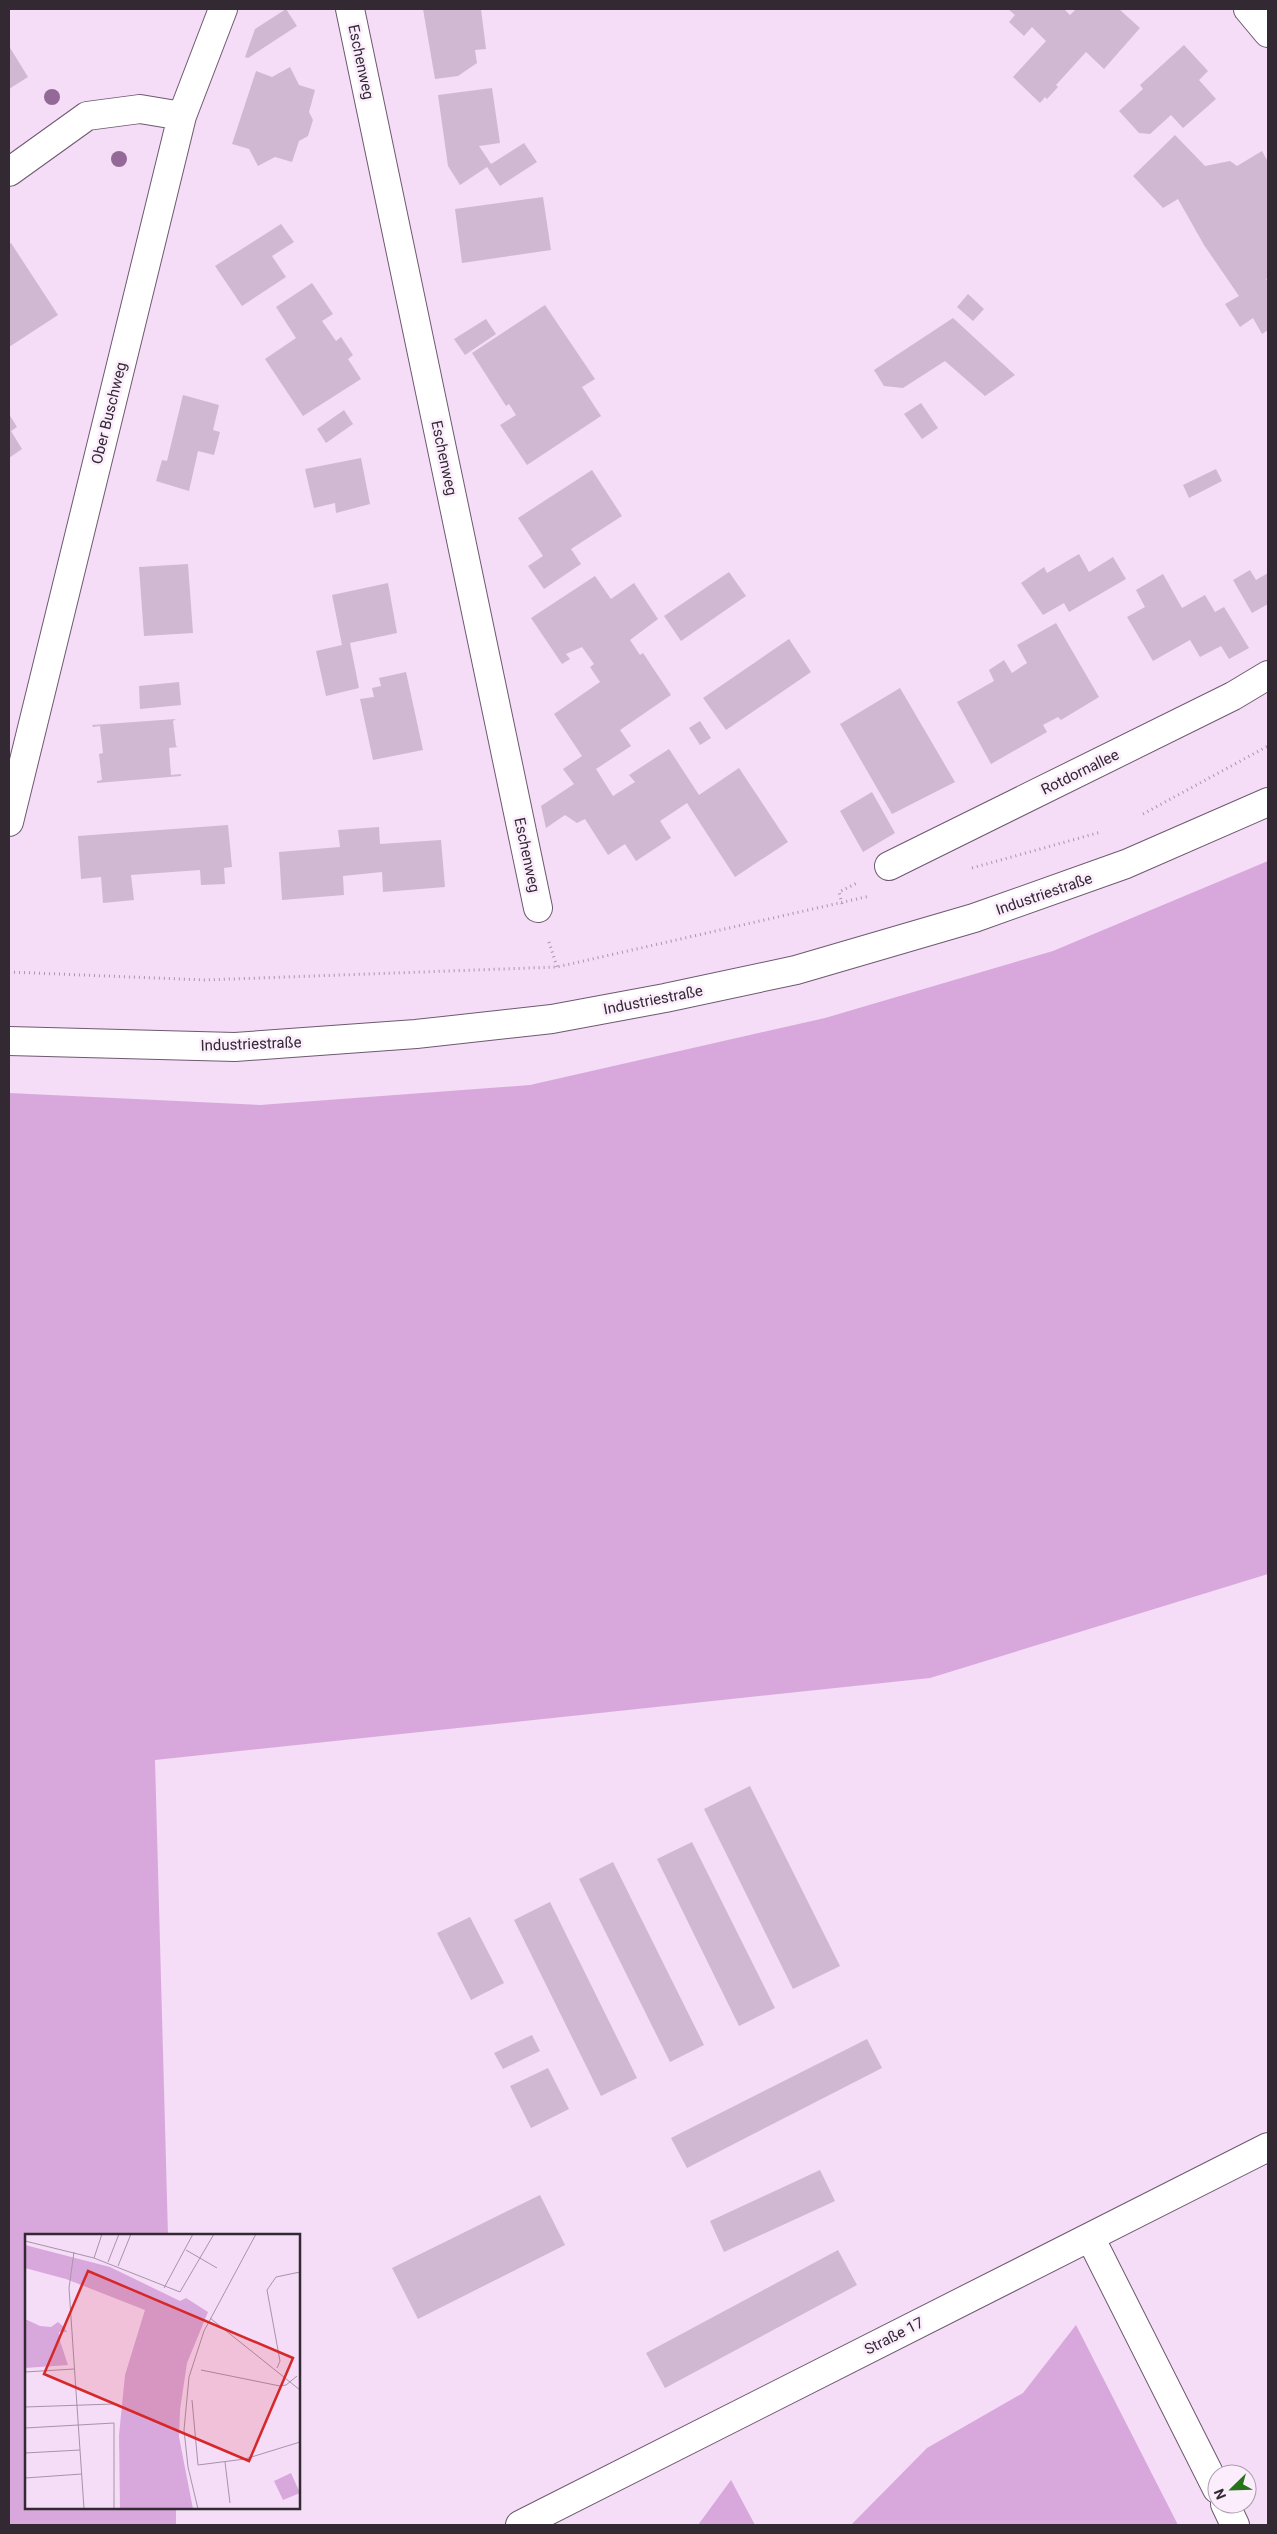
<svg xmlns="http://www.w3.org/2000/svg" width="1277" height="2534" font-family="Roboto,sans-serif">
  <rect width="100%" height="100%" fill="#f5dcf7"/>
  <!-- green -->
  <path fill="#d8a8dc" d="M1268,861v713l-338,104 -775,82 13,475h-142v273h150v17h-167v-1432l251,12 270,-20 295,-67 228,-67z
    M1076,2325l102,200h-327l76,-77 96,-55z
    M731,2480l24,45h-57z"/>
  <!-- building -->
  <path fill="#d0b8d2" d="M286,9l11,17 -49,32 -3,-1 10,-28z
    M423,9h58l5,40 -11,1 2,13 -19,13 -23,3z
    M1008,9h56l6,6 6,-6h43l21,19 -36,41 -18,-17 -30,33 2,2 -11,12 -2,-2 -5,6 -27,-26 33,-36 -14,-14 -8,9 -15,-14 6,-7z
    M1184,45l24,26 -9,9 17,19 -33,29 -12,-13 -21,19 -11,-1 -20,-22 24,-22 -3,-4z
    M9,46l19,31 -19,12z
    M290,67l9,18 16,5 -6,22 4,8 -5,16 -9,5 -7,21 -17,-5 -17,9 -9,-17 -17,-5 24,-73 16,6z
    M492,88l8,55 -21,3 12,18 33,-21 13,19 -37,24 -13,-19 -27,18 -12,-19 -10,-71z
    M1175,135l30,31 25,-5 7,5 25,-15 6,11v116l-2,1 2,4v47l-6,4 -9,-16 -13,9 -15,-23 14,-8 -35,-51 -26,-46 -15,9 -30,-32z
    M543,197l8,53 -89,13 -7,-54z
    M281,224l13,18 -22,14 14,21 -44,29 -27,-40z
    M11,243l47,72 -49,32v-103z
    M312,283l21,31 -11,7 14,20 5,-4 12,18 -5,4 13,20 -58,37 -38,-57 31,-21 -20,-31z
    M968,294l16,15 -11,12 -16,-14z
    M545,305l50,74 -13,8 19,29 -74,49 -27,-40 16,-10 -7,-11 -3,2 -34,-53z
    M953,318l62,57 -30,21 -40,-35 -42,27 -19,-2 -10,-16z
    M486,319l10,15 -31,21 -11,-16z
    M183,395l36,10 -6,25 7,2 -6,23 -16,-4 -9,40 -33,-10 6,-21 5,1z
    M921,403l17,25 -16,11 -18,-25z
    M344,410l9,14 -27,19 -9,-14z
    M9,414l8,13 -6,4 11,18 -13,9z
    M361,458l9,46 -34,9 -1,-10 -21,5 -9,-39z
    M1216,469l6,12 -33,17 -6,-13z
    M592,470l30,46 -51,33 10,15 -37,25 -16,-23 15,-10 -25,-38z
    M1079,554l10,18 24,-15 13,22 -57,33 -5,-9 -21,12 -22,-32 23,-16 3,6z
    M188,564l5,69 -49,3 -5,-69z
    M1250,570l6,10 12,-7v31l-16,9 -19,-33z
    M729,572l17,24 -65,45 -17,-25z
    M1163,574l19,34 23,-13 10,17 9,-5 25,41 -20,11 -8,-13 -21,11 -10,-17 -37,21 -26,-44 18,-10 -9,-17z
    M595,576l16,23 23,-16 24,36 -28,21 10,15 3,-2 28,42 -51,35 11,16 -35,23 17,27 22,-14 -6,-7 40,-26 30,46 40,-27 49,74 -53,35 -48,-74 -27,18 11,17 -35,23 -11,-17 -17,11 -23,-36 -8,4 -12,-8 -19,13 -5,-22 33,-22 -11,-15 19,-13 -28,-42 46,-32 -10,-15 4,-3 -12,-17 -16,7 4,5 -8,5 -31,-46z
    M388,583l9,50 -47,10 9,45 -33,8 -10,-45 26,-6 -10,-50z
    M1056,623l43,74 -38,23 -3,-3 -15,8 4,7 -56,32 -34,-62 37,-21 -5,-11 15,-10 8,13 15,-10 -10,-18z
    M789,639l22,33 -85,58 -23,-32z
    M406,672l17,78 -50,10 -13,-61 14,-2 -2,-9 9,-2 -2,-8z
    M179,682l2,23 -41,4 -1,-23z
    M900,688l55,94 -63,32 -52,-90z
    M176,719l-3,2 3,25 2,1 -9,1 2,27 10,-1v2l-84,7v-2l5,-1 -3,-26 4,-1 -3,-27 -7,1 -1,-2z
    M700,721l11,17 -11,7 -11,-17z
    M872,792l23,41 -32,19 -23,-41z
    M228,825l4,42 -8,1 1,16 -24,1 -1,-15 -69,5 3,25 -31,3 -2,-26 -20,2 -3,-43z
    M379,827l1,17 61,-4 4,47 -62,5 -1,-20 -39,4 1,19 -62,5 -3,-48 61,-5 -2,-17z
    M750,1786l90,180 -47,23 -89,-180z
    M692,1842l83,166 -36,18 -82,-167z
    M613,1862l91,183 -34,17 -91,-183z
    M550,1902l87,176 -36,18 -87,-176z
    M470,1917l34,66 -33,17 -34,-67z
    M532,2035l8,16 -37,18 -9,-16z
    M867,2039l15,29 -195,100 -16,-30z
    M548,2068l21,41 -38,19 -21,-42z
    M820,2170l15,31 -111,51 -14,-31z
    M540,2195l25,50 -147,74 -26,-51z
    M838,2250l19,35 -192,103 -19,-35z"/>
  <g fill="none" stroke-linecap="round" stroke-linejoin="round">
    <defs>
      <path id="minor" d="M350,9l188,899
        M1248,9l20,24
        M9,172l78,-56 53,-7 42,7
        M9,822l173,-706 41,-107
        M889,866l344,-170 35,-21
        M1090,2237l127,252
        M1225,2504l10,21
        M520,2525l748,-378"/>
      <path id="major" d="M9,1041l226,6 181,-13 136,-15 113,-21 131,-28 178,-52 152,-54 142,-62"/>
    </defs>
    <!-- minor casing -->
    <use href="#minor" stroke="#6e5970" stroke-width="30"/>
    <!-- major casing -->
    <use href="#major" stroke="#6e5970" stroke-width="30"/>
    <!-- path -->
    <path stroke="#a996ab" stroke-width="3" stroke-dasharray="1 4" stroke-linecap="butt" d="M1143,814l125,-68
      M972,868l129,-36
      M842,904l-3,-12 20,-10
      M549,942l8,25
      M9,972l196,8 352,-13 313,-71"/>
    <!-- minor -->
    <use href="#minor" stroke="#fff" stroke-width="28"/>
    <!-- major -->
    <use href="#major" stroke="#fff" stroke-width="28"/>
  </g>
  <!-- trees -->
  <g fill="#936a97">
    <circle cx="52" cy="97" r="8"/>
    <circle cx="119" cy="159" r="8"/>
  </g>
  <g text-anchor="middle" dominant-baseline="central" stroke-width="5" stroke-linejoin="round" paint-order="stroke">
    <!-- street labels -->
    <g font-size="15" fill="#322933" stroke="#fcedfd">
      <text transform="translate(361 62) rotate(78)">Eschenweg</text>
      <text transform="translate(109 413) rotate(-76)">Ober Buschweg</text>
      <text transform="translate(444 458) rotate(78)">Eschenweg</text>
      <text transform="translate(1080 772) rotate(-26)">Rotdornallee</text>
      <text transform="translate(527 855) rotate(78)">Eschenweg</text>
      <text transform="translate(1044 894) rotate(-19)">Industriestraße</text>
      <text transform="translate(653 1000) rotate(-11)">Industriestraße</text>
      <text transform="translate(251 1044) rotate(-2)">Industriestraße</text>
      <text transform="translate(894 2336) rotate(-27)">Straße 17</text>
    </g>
  </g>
  <!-- overview -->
  <g transform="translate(25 2234)">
    <rect width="275" height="275" fill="#f5dcf7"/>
    <path d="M0,11l85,22 70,34 6,-3 22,14 -21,51 -7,47 -1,27 14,72h-73l-1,-74 6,-60 20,-65 -79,-31 -41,-11zM0,85l15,7 11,1 7,-5 6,5 3,5h-8v6l9,27 -43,3zM266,239l9,20 -17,7 -9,-19z" fill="#d8a8dc"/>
    <path fill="none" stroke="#a794a9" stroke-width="1" d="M0,7l69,17 86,34 34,-58M161,16l31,18M49,18l-5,36 15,221M69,24l8,-24M83,28l11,-28M93,32l13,-32M139,54l29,-54M185,84l90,72M252,134l3,-7 -13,-71 9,-13 24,-5M176,136l79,16 6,-1 11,-9M0,138l49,-3M167,166l6,65 47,-6 55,-17M0,173l88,-3M0,194l89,-5v86M0,219l55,-3M200,228l5,41M0,244l57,-4M173,275l-10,-42 -4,-37 5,-53 15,-46 52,-97"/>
    <path fill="#d62828" fill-opacity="0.15" stroke="#d62828" stroke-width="2.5" d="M63,37l205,87 -44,103 -205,-87z"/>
    <rect width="275" height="275" fill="none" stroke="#322933" stroke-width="2.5"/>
  </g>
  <!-- border -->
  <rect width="1277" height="2534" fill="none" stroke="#322933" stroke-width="20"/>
  <!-- north arrow -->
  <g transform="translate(1232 2489) rotate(247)"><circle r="24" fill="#fcedfd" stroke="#ab9fac"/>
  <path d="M0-4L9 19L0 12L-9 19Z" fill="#26731a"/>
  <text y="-8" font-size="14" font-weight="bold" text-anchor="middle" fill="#322933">N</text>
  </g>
</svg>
